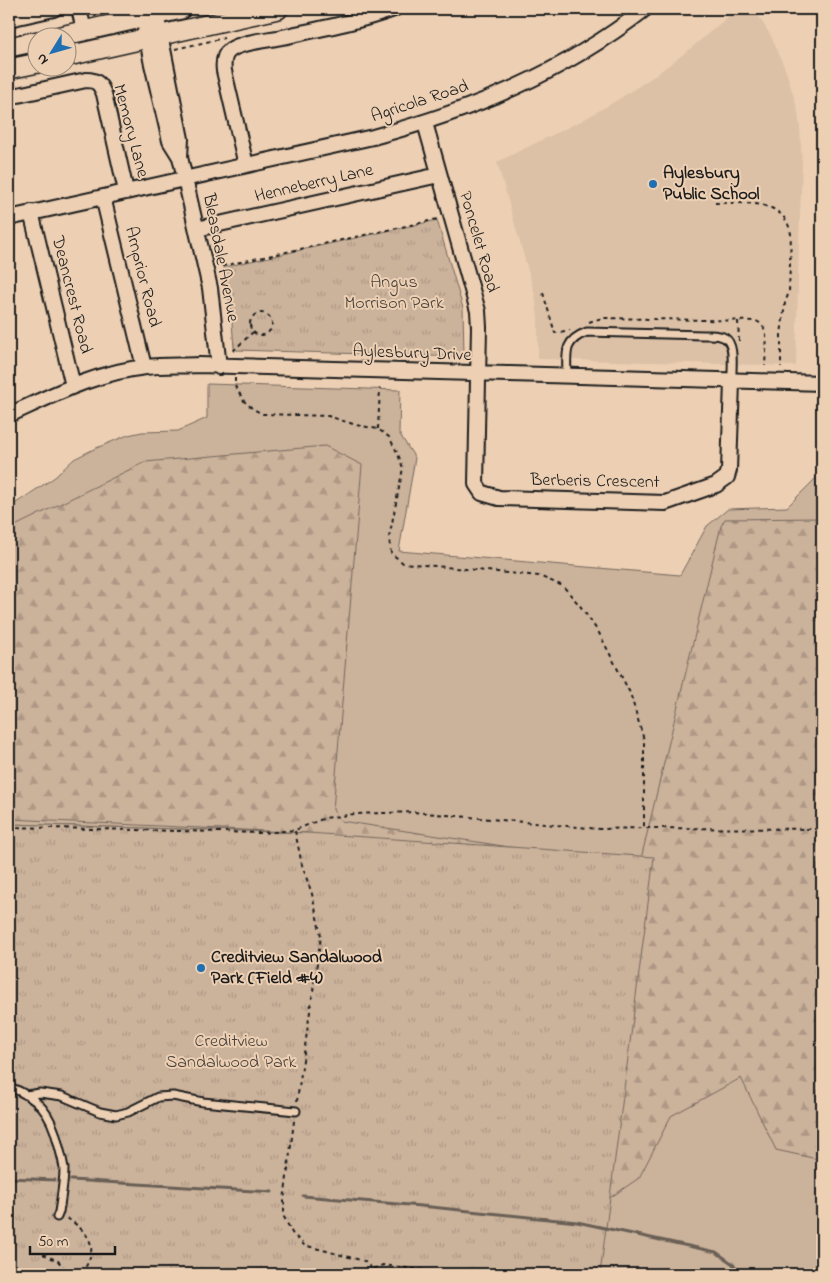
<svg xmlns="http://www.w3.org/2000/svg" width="831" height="1283" font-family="'Indie Flower',sans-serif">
  <defs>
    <pattern id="forest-firs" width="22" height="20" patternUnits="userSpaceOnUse" patternTransform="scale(1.25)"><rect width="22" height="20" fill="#cbb29b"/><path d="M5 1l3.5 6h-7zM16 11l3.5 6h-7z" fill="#ae9885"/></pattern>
    <pattern id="park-tufts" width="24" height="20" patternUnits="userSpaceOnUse" patternTransform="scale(1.25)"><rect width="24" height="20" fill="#cbb29b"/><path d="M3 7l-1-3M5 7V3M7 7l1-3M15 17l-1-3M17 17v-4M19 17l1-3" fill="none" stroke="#ae9885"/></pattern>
  </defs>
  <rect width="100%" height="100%" fill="#edd0b4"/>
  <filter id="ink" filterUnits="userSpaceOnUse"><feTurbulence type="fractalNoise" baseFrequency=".02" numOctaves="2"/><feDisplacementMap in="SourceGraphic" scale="10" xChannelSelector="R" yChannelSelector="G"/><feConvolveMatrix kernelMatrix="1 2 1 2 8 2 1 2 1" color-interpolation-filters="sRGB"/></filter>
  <g filter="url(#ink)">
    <!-- built -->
    <path fill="#dcc1a7" d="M737,9h17l17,27 15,35 11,36 3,19 2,38 -3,78 -3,124 -258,-7v-40l-3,-24 -38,-133 86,-42 36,-21 38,-25 33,-25z"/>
    <!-- grass -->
    <path fill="#cbb29b" stroke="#74675c" d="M207,384l193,6 -1,43 16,25 -16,93 281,24 27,-49 21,-17 59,-2 35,-35v802h-224l-290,-441 -299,-9v-314l7,-7 39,-26 19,-18 20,-10 34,-14 14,-3 36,-1 29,-13z"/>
    <!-- forest -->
    <path fill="url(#forest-firs)" stroke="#74675c" d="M325,446l37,19 -29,345 8,11 298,46 82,-341 4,-7 97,-1v642l-46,-10 -35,-72 -70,38 -32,62 -44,30 -287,-375 -299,-14v-290l136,-67z"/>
    <!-- park -->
    <path fill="url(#park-tufts)" stroke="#74675c" d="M437,220l26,88 1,46 -1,3 -227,-7 -2,-2 -3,-38 -7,-43z
      M9,824l299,9 346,24 -54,417h-591z"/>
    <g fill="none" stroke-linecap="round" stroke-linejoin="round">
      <!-- stream -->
      <path stroke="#695f54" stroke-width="3" d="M9,1178l46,2
        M71,1180l201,12
        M303,1196l118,10 156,16 139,30 17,12 6,10"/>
      <defs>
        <path id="service" d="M567,377c0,-22 -5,-36 20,-45l117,3c7,0 15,-1 21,3 11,7 6,32 7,43
          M9,1087c29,10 42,26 49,56 2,8 5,17 6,26 0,14 -3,29 -5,43l-2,5
          M26,1095l14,-2 22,3 38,16 16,3 12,-3 30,-15 15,-1 30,6 93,9"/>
        <path id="minor" d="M79,9l5,21
          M155,9l26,130 -1,18
          M142,10l9,50 19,81 10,16 30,131 9,79
          M9,19l45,-10
          M9,97l77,-17c11,0 14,4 18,14l22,97
          M425,123l53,188 1,16 -3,157 6,9 17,5 166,5 51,-18 11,-8 2,-7 3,-88
          M246,165l-22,-94c-1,-8 -1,-16 6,-21 11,-8 38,-10 52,-13 37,-8 76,-15 112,-28
          M103,197l41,170
          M31,212l42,174
          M9,218l364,-81c100,-27 190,-64 272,-128
          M197,229l242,-54
          M9,415c44,-20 88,-43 137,-48 17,-2 36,-1 53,-2l623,18"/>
        <path id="secondary" d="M52,38l129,-29
          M9,47l29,-6
          M68,56l210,-47
          M9,69l29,-6"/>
      </defs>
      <!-- service casing -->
      <use href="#service" stroke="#1c1c1c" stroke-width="11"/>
      <!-- minor casing -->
      <use href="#minor" stroke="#1c1c1c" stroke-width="18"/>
      <!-- secondary casing -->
      <use href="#secondary" stroke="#1c1c1c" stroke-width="22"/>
      <!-- path -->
      <path stroke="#1c1c1c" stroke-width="2" stroke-dasharray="4 4" stroke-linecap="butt" d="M175,49l49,-11
        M715,203c29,1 69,-6 76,31l-2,58 -4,11 -4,32v32
        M222,266l216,-47
        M543,293l12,40 15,-3
        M250 324a11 11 0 1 1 22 0a11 11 0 1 1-22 0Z
        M738,321l1,20
        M589,322l13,-4 154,3c16,6 9,31 9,45
        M233,351l20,-19
        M235,378v8l9,15 9,8 10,5 65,2 28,9 22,4 11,8 9,17 5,14 -14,70 2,15 12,10 136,13 24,10 18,21 18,26 31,60 14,47v88l178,1
        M378,429l2,-41
        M9,827l253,6 33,-3 30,-12 30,-4 59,-2 186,17 44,-1
        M295,831l7,34 10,29 9,42 -24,165
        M294,1121l-10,80v16l8,16 12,12 60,16 8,8
        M67,1218c24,16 33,30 14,56
        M43,1254l15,7 12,13
        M20,1268l5,5 5,1
        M367,1274l5,-5 11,-4 72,9"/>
      <!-- service -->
      <use href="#service" stroke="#edd0b4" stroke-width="7"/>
      <!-- minor -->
      <use href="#minor" stroke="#edd0b4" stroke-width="14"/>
      <!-- secondary -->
      <use href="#secondary" stroke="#edd0b4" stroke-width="19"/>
    </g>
  </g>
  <!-- markers -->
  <g fill="#1f6fb2" stroke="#edd0b4" stroke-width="2">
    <circle cx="653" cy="184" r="5"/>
    <circle cx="201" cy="968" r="5"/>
  </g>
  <g text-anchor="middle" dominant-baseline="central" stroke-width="4" stroke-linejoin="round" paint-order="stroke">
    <!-- street labels -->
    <g font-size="18" fill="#1c1c1c" stroke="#edd0b4">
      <text transform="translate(420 102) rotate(-18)">Agricola Road</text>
      <text transform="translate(130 131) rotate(75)">Memory Lane</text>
      <text transform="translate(314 184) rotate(-13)">Henneberry Lane</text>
      <text transform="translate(478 242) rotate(74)">Poncelet Road</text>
      <text transform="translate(220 258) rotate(79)">Bleasdale Avenue</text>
      <text transform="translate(142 277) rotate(76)">Arnprior Road</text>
      <text transform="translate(71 295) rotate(76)">Deancrest Road</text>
      <text transform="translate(412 354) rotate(2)">Aylesbury Drive</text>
      <text transform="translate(595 482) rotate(1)">Berberis Crescent</text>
    </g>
    <!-- poi labels -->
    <g font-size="18" font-weight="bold" fill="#1c1c1c" stroke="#edd0b4" text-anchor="start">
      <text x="663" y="174">Aylesbury<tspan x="663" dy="21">Public School</tspan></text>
      <text x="211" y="958">Creditview Sandalwood<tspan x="211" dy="21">Park (Field #4)</tspan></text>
    </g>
    <!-- park labels -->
    <g font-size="18" fill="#48423c" stroke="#edd0b4">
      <text x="394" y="283">Angus<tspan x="394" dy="21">Morrison Park</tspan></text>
      <text x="231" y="1042">Creditview<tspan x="231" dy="21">Sandalwood Park</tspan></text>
    </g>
  </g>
  <!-- margin -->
  <rect width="831" height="1283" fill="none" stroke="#edd0b4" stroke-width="30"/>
  <rect x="15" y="15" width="801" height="1253" fill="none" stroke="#1c1c1c" stroke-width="2" filter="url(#ink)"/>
  <!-- north arrow -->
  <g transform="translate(52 52) rotate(233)"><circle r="24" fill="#edd0b4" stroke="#998877"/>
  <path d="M0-4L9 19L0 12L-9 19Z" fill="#1f6fb2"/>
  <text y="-8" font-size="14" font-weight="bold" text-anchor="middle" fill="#1c1c1c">N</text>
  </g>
  <!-- scale -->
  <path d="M30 1246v8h85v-8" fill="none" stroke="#1c1c1c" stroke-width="2.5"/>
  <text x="38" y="1246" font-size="15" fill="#1c1c1c" stroke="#edd0b4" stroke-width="4" paint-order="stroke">50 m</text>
</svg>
